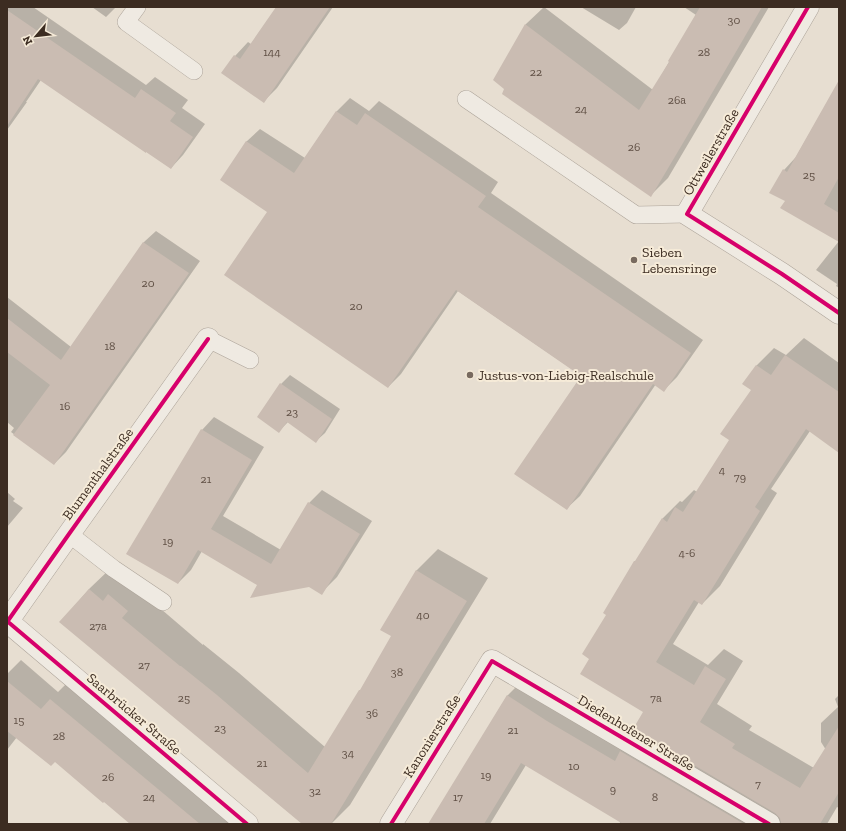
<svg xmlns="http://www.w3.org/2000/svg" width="846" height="831" font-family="'Zilla Slab',serif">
  <rect width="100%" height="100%" fill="#e7ded1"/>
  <!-- shadow -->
  <path fill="#0003" d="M7,7h26l113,78 9,-8 33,23 -6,8 23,16 -22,31 -12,13 -130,-88 -15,22h1l-20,28z
    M92,7h24l-10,10z
    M277,7h56l-56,81 -13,13 -41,-28 12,-17 13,-14 3,2z
    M544,7l109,83 43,-75 -12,-8h85l-101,171 -17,17 -157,-115 32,-56z
    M581,7h55l-9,16 -8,7z
    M839,82v159l-53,-40 -2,-31 12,-13z
    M350,98l19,13 10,-10 119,81 -7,11 212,147 -26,37 -13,13 -8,-6 -76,112 -14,13 16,-133 -124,-85 -57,83 -13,13 -120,-175 -22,-70 14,-13 45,29 32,-47z
    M156,231l44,30 -134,191 -12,12 -43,-32 3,-4 -7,-6v-125l64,50 73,-105z
    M839,241v47l-3,-2 1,-2 -21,-14z
    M804,338l35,25v88l-29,-20 -39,58 6,4 -57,93 -18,18 -3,-2 -26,42 35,21 16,-16 19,12 -26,43 35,22 -3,4 65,38 12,-18 -5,-8v-19l17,-16 -3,-8 4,-4v113l-2,-1 -10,17h-208l2,-3 -95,-56 -36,59h-60l77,-128 18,-18 105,64 10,-9 4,-21 -53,-53 16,-44 31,-56 25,-41 17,-17 2,1 12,-12 3,2 33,-52 22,-50 -8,-6 13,-19 17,-17 12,7z
    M290,375l50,34 -15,24 -9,8 -28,-19 -9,9 2,-47z
    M214,417l50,30 -41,69 58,34 28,-47 13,-13 50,31 -35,56 -13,13 -15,-4 -50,-1 -57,-34 -11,19 -13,13 24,-153z
    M7,492l8,7 -2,2 10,7 -16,19z
    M438,549l50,29 -138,227 -19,19h-28l-242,-202 28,-33 23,-22 91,78v-1l36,29 86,74 37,-59 30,-52 24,-65z
    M21,660l37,32 10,-10 170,142h-106l-76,-63 -39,-24 -10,13v-76z"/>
  <!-- building -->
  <path fill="#cabcb2" d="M276,7h54l-66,96 -43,-30 13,-18 6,4z
    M700,7h62l-79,136 -32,54 -149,-103 2,-5 -11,-9 32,-56 114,86 30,-48 -1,-1z
    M7,10l128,88 6,-9 35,24 -6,8 23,16 -22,32 -25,-17v1l-108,-74 -31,47z
    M839,80v97l-15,27 15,9v29l-59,-34 5,-7 -16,-8 14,-24 4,3z
    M336,111l21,14 8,-12 121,83 -8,11 213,146 -27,39 -11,-8 -86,126 -53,-36 67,-98 -125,-86 -68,98 -164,-113 43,-63 -47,-32 26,-39 48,32z
    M143,242l46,31 -135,192 -41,-30 37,-50 -43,-33v-34l54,42z
    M785,355l54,37v61l-33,-24 -51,78 5,4 -58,94 -8,-5 -38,62 38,23 11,-19 21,13 -26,43 35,22 -3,4 68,40 39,-62v66l-19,32h-39l-1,-6 -5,-5 -142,-84 10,-17 -63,-38 9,-15 -7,-5 24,-39 -3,-2 31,-52h1l27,-43 5,4 8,-15 8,5 46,-72 -9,-6 31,-44 -9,-6 14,-19 15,10z
    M280,383l52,36 -16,24 -29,-21 -8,11 -22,-16z
    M201,429l51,31 -41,69 60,35 37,-62 52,32 -38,61 -13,-8 -59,11 7,-13 -59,-35 -20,34 -52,-30z
    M416,570l51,31 -136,223h-29l-243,-202 30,-33 14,12 5,-7 20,17 -6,7 58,48h1l36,29 91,78 51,-83h1l31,-54 -11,-6z
    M7,681l34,28 9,-10 150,125h-70l-26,-22 -1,1 -48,-41 -4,4 -44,-35z
    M507,695l40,26 68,40 5,-10 124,73h-121l-102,-61 -37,61h-56z"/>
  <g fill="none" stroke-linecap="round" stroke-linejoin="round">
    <defs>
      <path id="service" d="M137,7l-11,15 68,49
        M466,99l170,116 51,-1
        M208,339l42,21
        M69,534l45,35 49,33"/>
      <path id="minor" d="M808,7l-121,207 95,60 57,39
        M7,621l240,203
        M7,622l62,-88 139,-195
        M391,824l101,-163 277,163"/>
    </defs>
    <!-- service casing -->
    <use href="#service" stroke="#aca399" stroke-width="18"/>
    <!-- minor casing -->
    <use href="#minor" stroke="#aca399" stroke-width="23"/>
    <!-- service -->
    <use href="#service" stroke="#efeae2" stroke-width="17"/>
    <!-- minor -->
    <use href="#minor" stroke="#efeae2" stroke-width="22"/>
    <defs>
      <path id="cycleway" d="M808,7l-121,207 95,60 57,39
        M7,621l240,203
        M7,622l62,-88 139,-195
        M391,824l101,-163 277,163"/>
    </defs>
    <!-- cycleway casing -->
    <use href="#cycleway" stroke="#f6ebd8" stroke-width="6"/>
    <!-- cycleway -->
    <use href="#cycleway" stroke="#d6006c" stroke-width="4"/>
  </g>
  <!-- markers -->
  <g fill="#786a5f" stroke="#f6ebd8" stroke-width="1.5">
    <circle cx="634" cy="260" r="4"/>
    <circle cx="470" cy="375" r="4"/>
  </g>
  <g text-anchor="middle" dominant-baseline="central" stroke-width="4" stroke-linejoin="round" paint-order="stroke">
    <!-- number labels -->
    <g font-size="12" fill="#605045">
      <text x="734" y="20">30</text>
      <text x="272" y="52">144</text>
      <text x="704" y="52">28</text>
      <text x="536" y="72">22</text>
      <text x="677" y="100">26a</text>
      <text x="581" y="109">24</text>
      <text x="634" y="147">26</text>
      <text x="809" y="175">25</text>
      <text x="148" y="283">20</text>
      <text x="356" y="306">20</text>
      <text x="110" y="346">18</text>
      <text x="65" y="406">16</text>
      <text x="292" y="412">23</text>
      <text x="722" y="470">4</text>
      <text x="740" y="477">79</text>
      <text x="206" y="479">21</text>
      <text x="168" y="541">19</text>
      <text x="687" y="553">4-6</text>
      <text x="423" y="615">40</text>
      <text x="98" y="626">27a</text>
      <text x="144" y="665">27</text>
      <text x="397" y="672">38</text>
      <text x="184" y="698">25</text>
      <text x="656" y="698">7a</text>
      <text x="372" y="713">36</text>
      <text x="19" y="720">15</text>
      <text x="220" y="728">23</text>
      <text x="513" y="730">21</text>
      <text x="59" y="736">28</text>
      <text x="348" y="753">34</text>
      <text x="262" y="763">21</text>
      <text x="574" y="766">10</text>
      <text x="486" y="775">19</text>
      <text x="108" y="777">26</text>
      <text x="758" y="784">7</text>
      <text x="613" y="789">9</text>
      <text x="315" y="791">32</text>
      <text x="149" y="797">24</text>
      <text x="458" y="797">17</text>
      <text x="655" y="797">8</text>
    </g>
    <!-- street labels -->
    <g font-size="14" fill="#3c2c21" stroke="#f6ebd8">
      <text transform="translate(711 152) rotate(-60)">Ottweilerstraße</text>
      <text transform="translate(98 474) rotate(-54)">Blumenthalstraße</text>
      <text transform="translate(134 714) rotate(40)">Saarbrücker Straße</text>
      <text transform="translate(636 733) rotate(31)">Diedenhofener Straße</text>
      <text transform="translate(432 736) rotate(-58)">Kanonierstraße</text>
    </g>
    <!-- poi labels -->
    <g font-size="14" fill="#3c2c21" stroke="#f6ebd8" text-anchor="start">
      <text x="642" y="252">Sieben<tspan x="642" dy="16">Lebensringe</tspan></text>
      <text x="478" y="375">Justus-von-Liebig-Realschule</text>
    </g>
  </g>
  <!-- border -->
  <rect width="846" height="831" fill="none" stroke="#3c2c21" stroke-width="16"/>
  <!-- north arrow -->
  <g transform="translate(36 36) rotate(242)" stroke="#f6ebd8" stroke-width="3" paint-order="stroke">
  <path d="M0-3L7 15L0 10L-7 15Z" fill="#3c2c21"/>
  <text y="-6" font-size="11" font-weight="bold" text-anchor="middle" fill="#3c2c21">N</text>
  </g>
</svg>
